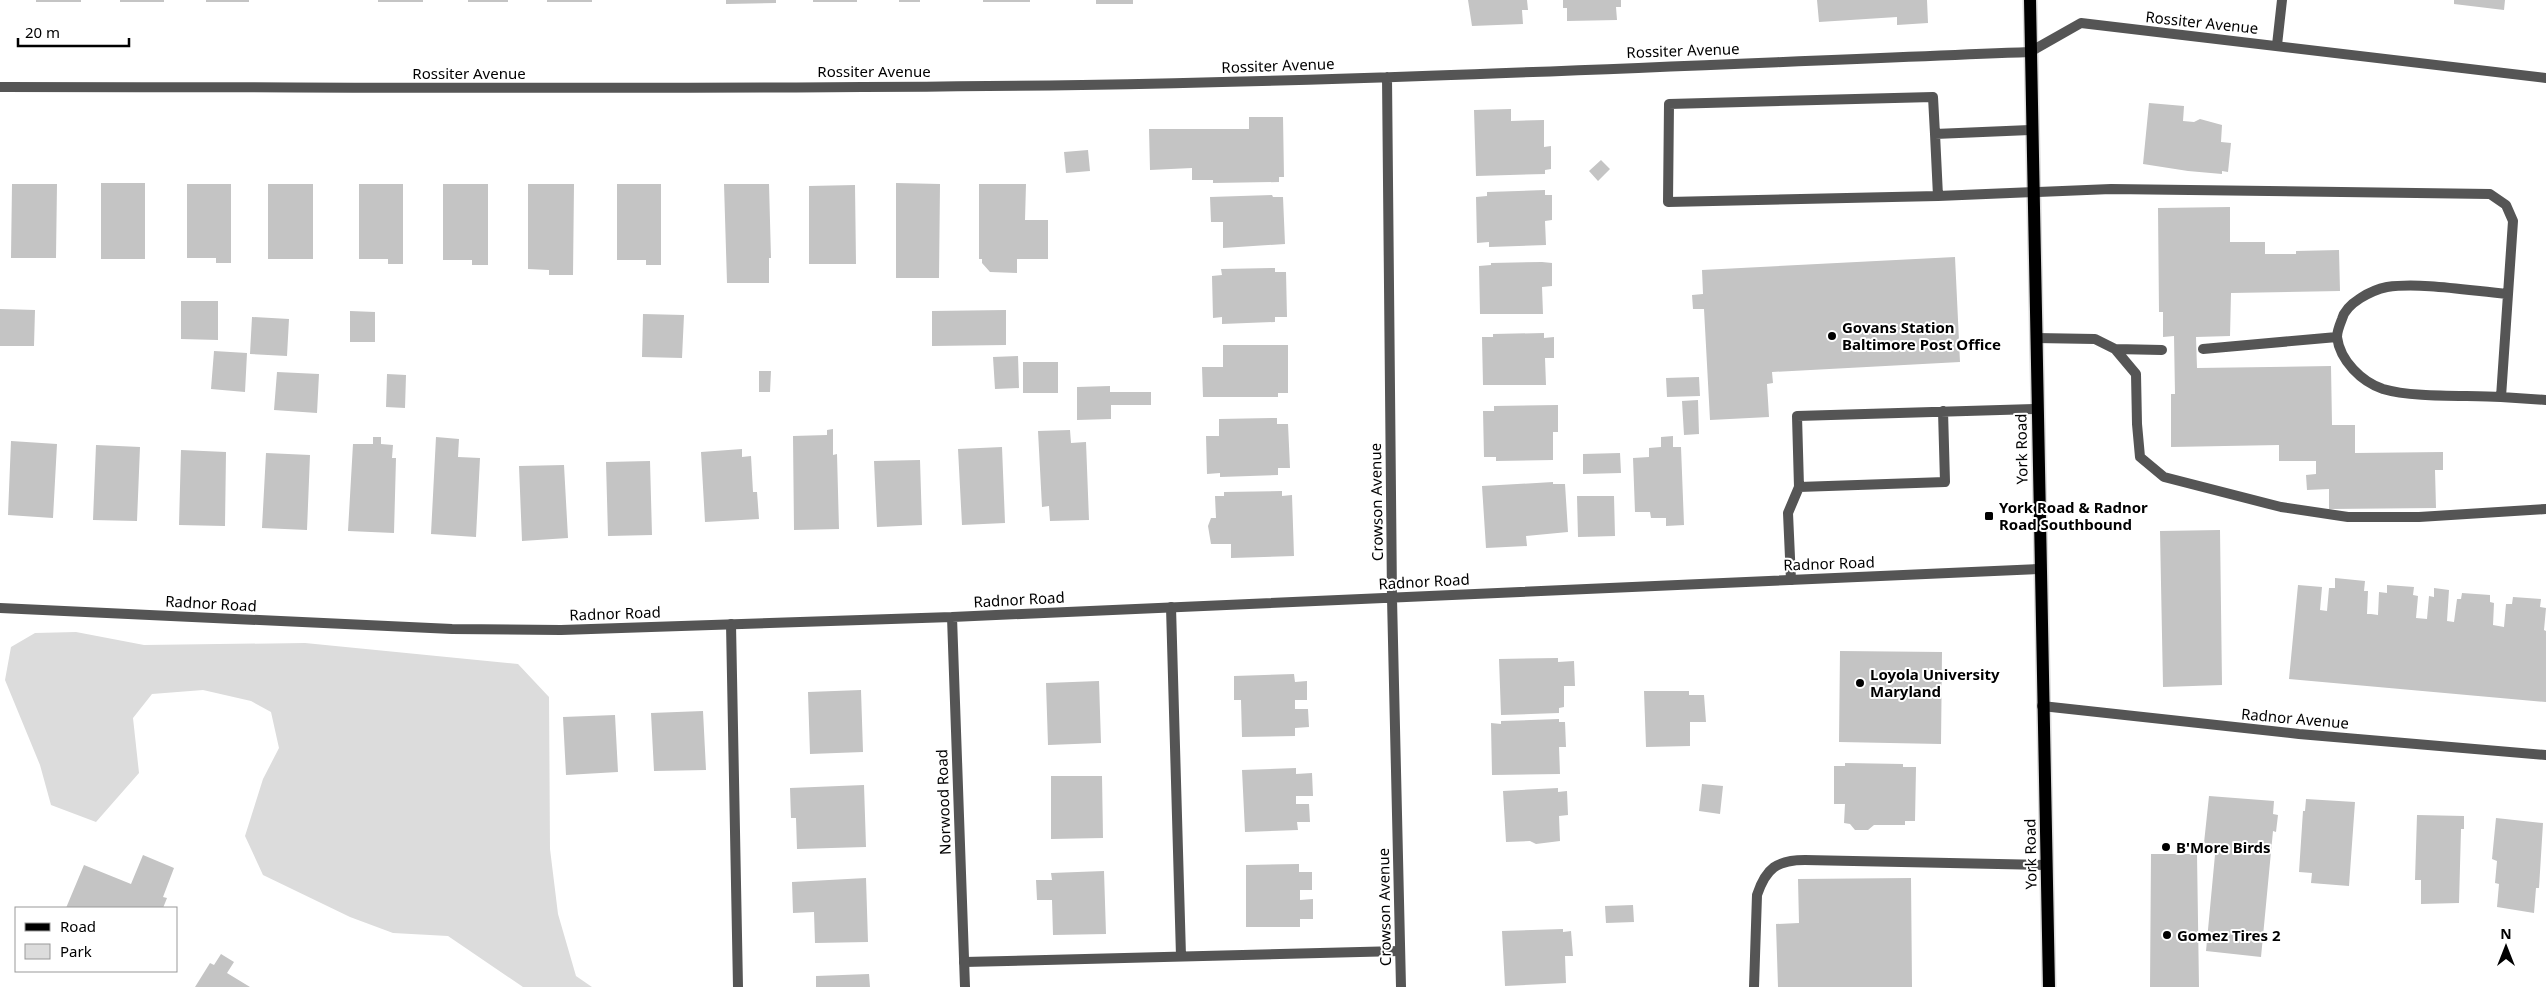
<svg xmlns="http://www.w3.org/2000/svg" width="2546" height="987" font-family="'Noto Sans',sans-serif">
  <rect width="100%" height="100%" fill="#fff"/>
  <!-- green -->
  <path fill="#dcdcdc" d="M76,632l68,13 161,-2 213,21 31,33 1,152 8,65 18,62 16,11h-69l-75,-51 -55,-3 -43,-16 -87,-42 -18,-39 18,-57 16,-31 -8,-36 -20,-11 -48,-11 -51,4 -19,24 6,55 -43,49 -45,-17 -11,-40 -35,-85 6,-33 24,-14z"/>
  <!-- building -->
  <path fill="#c4c4c4" d="M36,0h45v2h-45z
    M120,0h44v2h-44z
    M206,0h43v2h-43z
    M378,0h45v2h-45z
    M468,0h40v2h-40z
    M547,0h45v2h-45z
    M726,0h50v3l-50,1z
    M813,0h44v2h-44z
    M899,0h21v2h-21z
    M983,0h47v2h-47z
    M1096,0h37v4h-37z
    M1468,0h59l1,10h-6l1,14 -51,2z
    M1563,0h58v7h-5l1,13 -50,1v-13h-4z
    M1817,0h110l1,23 -31,2v-8l-78,5z
    M2454,0h51l-1,10 -50,-6z
    M2149,103l35,3 -1,15 11,1 6,-3 22,6 -1,17 10,1 -3,29 -6,-1v3l-34,-3 -45,-7z
    M1511,109v12l33,-1v27l7,-1v23l-6,1v4l-69,2 -2,-66z
    M1249,117h34l1,60h-5v5l-66,1v-3h-21v-12l-42,2 -1,-41h100z
    M1088,150l2,21 -24,2 -2,-21z
    M1601,160l9,9 -12,12 -9,-10z
    M101,183h44v76h-44z
    M896,183l44,1 -1,94h-43z
    M12,184h45l-1,74h-45z
    M187,184h44v79h-15v-5h-29z
    M268,184h45v75h-45z
    M359,184h44v80h-15v-5h-29z
    M443,184h45v81h-16v-5h-29z
    M528,184h46l-1,91h-24v-5l-21,-1z
    M617,184h44v81h-15v-5h-29z
    M724,184h45l2,74h-2v25h-42z
    M979,184h47l-1,36h23v39h-31v14l-27,-1 -8,-9v-4h-3z
    M855,185l1,79h-47v-78z
    M1545,190v5h7v25l-7,1 1,24 -57,2v-5l-12,1 -1,-46 11,-1v-4z
    M1272,195l1,2h10l2,47 -62,4v-26h-12l-1,-25z
    M2230,207v35h35v12h31v-3l43,-1 1,41 -109,2 -1,43 -34,1 1,31 134,-2 1,59h23v28l88,-1v18h-8l1,38 -107,1v-20l-22,1 -1,-15 10,-1v-13h-37v-16l-108,2v-53h4l-1,-58 -11,1v-25h-4l-1,-104z
    M1955,257l5,105 -188,10 1,11 -6,1 2,33 -59,3 -6,-111h-11l-1,-14 11,-1 -1,-24z
    M1542,262l10,1v23l-10,1 1,27h-63l-1,-48 12,-1v-2z
    M1275,268v4h11l1,45h-12v5l-53,2v-7l-9,1 -1,-42 10,-1 -1,-6z
    M181,301h37v39l-37,-1z
    M0,309l35,1 -1,36h-34z
    M1006,310v35l-74,1v-35z
    M350,311l25,1v30h-25z
    M643,314l41,1 -2,43 -40,-1z
    M252,317l37,2 -2,37 -37,-2z
    M1544,333v5l10,-1v21h-9l1,27h-63l-1,-48h11v-3z
    M1223,345h65v48h-10v4h-75l-1,-30h21z
    M214,351l33,2 -2,39 -34,-3z
    M1018,356l1,32 -24,1 -2,-32z
    M1023,362h35v31h-35z
    M759,371h12l-1,21h-11z
    M277,372l42,2 -2,39 -43,-3z
    M387,374l19,1 -1,33 -19,-1z
    M1699,377l1,19 -33,1 -1,-19z
    M1110,386v6h41v13h-40v14l-34,1v-33z
    M1698,400l1,34 -15,1 -2,-34z
    M1558,405v27h-5v28l-57,1v-4h-12l-1,-46h11v-5z
    M1277,418v6h11l2,44h-12v7l-58,2v-4l-13,1 -1,-38h13v-17z
    M833,429v26l4,-1 2,75 -45,1 -1,-94 34,-1v-5z
    M1070,430l1,13 15,-1 3,78 -39,1 -1,-15 -7,1 -4,-76z
    M1673,436v11h8l3,78 -18,1v-8h-15l-1,-6h-15l-2,-54 16,-1v-9l12,-1v-10z
    M373,437h8v7l12,1 -1,13h4l-2,75 -46,-2 5,-87h20z
    M436,437l23,2 -1,18 22,1 -4,79 -45,-3z
    M11,441l46,3 -4,74 -45,-3z
    M96,445l44,2 -3,74 -44,-1z
    M1002,447l3,76 -43,2 -4,-76z
    M742,449v8l9,-1 2,36h4l2,27 -54,3 -4,-70z
    M181,450l45,2 -1,74 -46,-1z
    M266,453l44,2 -3,75 -45,-2z
    M1620,453l1,20 -38,1v-20z
    M920,460l2,65 -45,2 -3,-66z
    M650,461l2,74 -44,1 -2,-74z
    M564,465l4,73 -46,3 -3,-75z
    M1553,482v2h12l3,48 -42,4 1,10 -41,2 -4,-62z
    M1282,491v5l10,-1 2,61 -63,2v-14h-20l-3,-18 3,-8h5l-1,-22h9v-4z
    M1577,496h37l1,40 -37,1z
    M2220,530l2,155 -59,2 -3,-156z
    M2335,578l30,3 -1,10h4l-1,23h4l7,1 1,-23 8,1v-8l27,2 -1,8 5,1 -2,22 11,1 2,-23 5,1v-9l15,2 -2,31 7,1 3,-23h4l1,-6 28,2v7l4,1 -1,22 11,2 2,-23h6l1,-7 28,2 -1,8 6,1 -2,22 2,1v71l-257,-23 9,-94 24,2 -2,23 7,1 2,-23h6z
    M1840,651l102,1 -1,92 -102,-2z
    M1558,658v4l16,-1 1,25h-11v21l-5,1v5l-58,2 -2,-56z
    M1294,674l1,8 12,-1v19h-12v9h13l1,18 -14,1v8l-53,1 -1,-37h-7v-24z
    M1099,681l2,62 -53,2 -2,-62z
    M861,690l2,62 -53,2 -2,-62z
    M1644,691h45v4h15l2,27h-16v24l-44,1z
    M703,711l3,59 -52,1 -3,-58z
    M615,715l3,57 -52,3 -3,-58z
    M1559,719v3h6l1,25h-7l1,27 -68,1 -1,-52 10,1v-3z
    M1845,763l58,1v3h13l-1,54h-10v4h-31l-6,5h-13l-5,-6 -6,-1 1,-19h-11v-38h11z
    M1296,768v6l16,-1 1,23h-17v8h13l1,18h-13l1,8 -53,2 -3,-62z
    M1051,776h51l1,62 -52,1z
    M1702,784l21,2 -3,28 -21,-3z
    M864,785l2,62 -69,2 -1,-31h-5l-1,-30z
    M1558,788v4l9,-1 1,24 -9,1 1,25 -24,3 -6,-3 -24,1 -3,-51z
    M2209,796l65,5 -1,13 5,1 -2,17 -3,-1 -12,126 -55,-6 10,-107 -12,-1z
    M2306,799l49,3 -6,84 -38,-3 1,-10 -13,-1 4,-61h2z
    M2417,815l47,1v13h-3l-2,74 -38,1v-24h-6z
    M2496,818l47,5 -4,65h-3l-2,25 -37,-6 2,-23 -4,-1 2,-22 -5,-2z
    M2151,854h46l2,133h-49z
    M143,855l31,13 -11,29 4,1 -4,10h-97l18,-43 47,19z
    M1299,864v8h13v18h-12v10l13,-1v20h-13v8h-54v-62z
    M1104,871l2,63 -53,1 -1,-35h-15l-1,-20h16l-1,-7z
    M866,878l2,64 -53,1 -1,-31 -21,1 -1,-31z
    M1911,878l1,109h-134l-2,-63 23,-1 -1,-44z
    M1633,905l1,17 -28,1 -1,-17z
    M1563,929v3l8,-1 2,25h-8l1,27 -61,3 -3,-55z
    M221,954l13,8 -7,11 23,14h-55l15,-24 4,2z
    M869,974l1,13h-54v-11z"/>
  <g fill="none" stroke-linecap="round" stroke-linejoin="round">
    <defs>
      <path id="primary" d="M2030,0l19,987"/>
    </defs>
    <!-- primary casing -->
    <use href="#primary" stroke="#dbdbdb" stroke-width="15"/>
    <!-- service -->
    <path stroke="#555" stroke-width="10" d="M2277,45l5,-45
      M1935,134l3,62 -270,6 1,-98 264,-7 2,37 95,-4
      M1938,196l173,-7 379,5 16,11 7,16 -12,176 45,3
      M2036,338l59,1 20,10 21,25 1,50 3,33 24,20 117,30 67,10h71l127,-8
      M2115,349l47,1
      M2203,349l134,-12
      M2501,397c-33,-2 -88,1 -118,-8 -21,-7 -43,-28 -46,-52 0,-5 3,-13 5,-18 4,-16 30,-29 45,-32 34,-5 85,4 121,7
      M1943,411l2,71 -146,5 -2,-71 240,-7
      M1791,580l-3,-67 11,-26
      M1171,607l10,349
      M731,624l7,363
      M964,962l436,-11
      M1754,987l3,-92c9,-27 20,-35 48,-35l241,5"/>
    <!-- minor -->
    <path stroke="#555" stroke-width="10" d="M1387,77l5,521 9,389
      M0,87c361,0 721,3 1082,-2 316,-5 632,-21 948,-33l51,-29 465,55
      M0,608l452,21 109,1 391,-13 1088,-48
      M952,617l13,370
      M2042,706l257,28 247,21"/>
    <!-- primary -->
    <use href="#primary" stroke="#000" stroke-width="12"/>
  </g>
  <!-- markers -->
  <g fill="#000" stroke="#fff" stroke-width="2">
    <circle cx="1832" cy="336" r="5"/>
    <rect x="1984" y="511" width="10" height="10" rx="2.5"/>
    <circle cx="1860" cy="683" r="5"/>
    <circle cx="2166" cy="847" r="5"/>
    <circle cx="2167" cy="935" r="5"/>
  </g>
  <g text-anchor="middle" dominant-baseline="central" stroke-width="4" stroke-linejoin="round" paint-order="stroke">
    <!-- street labels -->
    <g font-size="15" fill="#000" stroke="#fff">
      <text transform="translate(2202 22) rotate(6)">Rossiter Avenue</text>
      <text transform="translate(1683 50) rotate(-2)">Rossiter Avenue</text>
      <text transform="translate(1278 65) rotate(-2)">Rossiter Avenue</text>
      <text x="874" y="71">Rossiter Avenue</text>
      <text x="469" y="73">Rossiter Avenue</text>
      <text transform="translate(2021 449) rotate(-91)">York Road</text>
      <text transform="translate(1376 502) rotate(-91)">Crowson Avenue</text>
      <text transform="translate(1829 563) rotate(-2)">Radnor Road</text>
      <text transform="translate(1424 581) rotate(-3)">Radnor Road</text>
      <text transform="translate(1019 599) rotate(-3)">Radnor Road</text>
      <text transform="translate(211 603) rotate(3)">Radnor Road</text>
      <text transform="translate(615 613) rotate(-2)">Radnor Road</text>
      <text transform="translate(2295 718) rotate(5)">Radnor Avenue</text>
      <text transform="translate(943 802) rotate(-92)">Norwood Road</text>
      <text transform="translate(2030 854) rotate(-91)">York Road</text>
      <text transform="translate(1384 907) rotate(-91)">Crowson Avenue</text>
    </g>
    <!-- poi labels -->
    <g font-size="15" font-weight="bold" fill="#000" stroke="#fff" text-anchor="start">
      <text x="1842" y="327">Govans Station<tspan x="1842" dy="17">Baltimore Post Office</tspan></text>
      <text x="1999" y="507">York Road &amp; Radnor<tspan x="1999" dy="17">Road Southbound</tspan></text>
      <text x="1870" y="674">Loyola University<tspan x="1870" dy="17">Maryland</tspan></text>
      <text x="2176" y="847">B'More Birds</text>
      <text x="2177" y="935">Gomez Tires 2</text>
    </g>
  </g>
  <!-- legend -->
  <rect x="15" y="907" width="162" height="65" fill="#ffffff" stroke="#999999"/>
  <rect x="25" y="923" width="25" height="8" fill="#000000" stroke="#999999"/>
  <text x="60" y="932" font-size="15" fill="#000000">Road</text>
  <rect x="25" y="944" width="25" height="15" fill="#dcdcdc" stroke="#999999"/>
  <text x="60" y="957" font-size="15" fill="#000000">Park</text>
  <!-- north arrow -->
  <g transform="translate(2506 947)" stroke="#ffffff" stroke-width="4" paint-order="stroke">
  <path d="M0-4L9 19L0 12L-9 19Z" fill="#000000"/>
  <text y="-8" font-size="14" font-weight="bold" text-anchor="middle" fill="#000000">N</text>
  </g>
  <!-- scale -->
  <path d="M18 38v8h111v-8" fill="none" stroke="#000000" stroke-width="2.5"/>
  <text x="25" y="38" font-size="15" fill="#000000" stroke="#ffffff" stroke-width="4" paint-order="stroke">20 m</text>
</svg>
